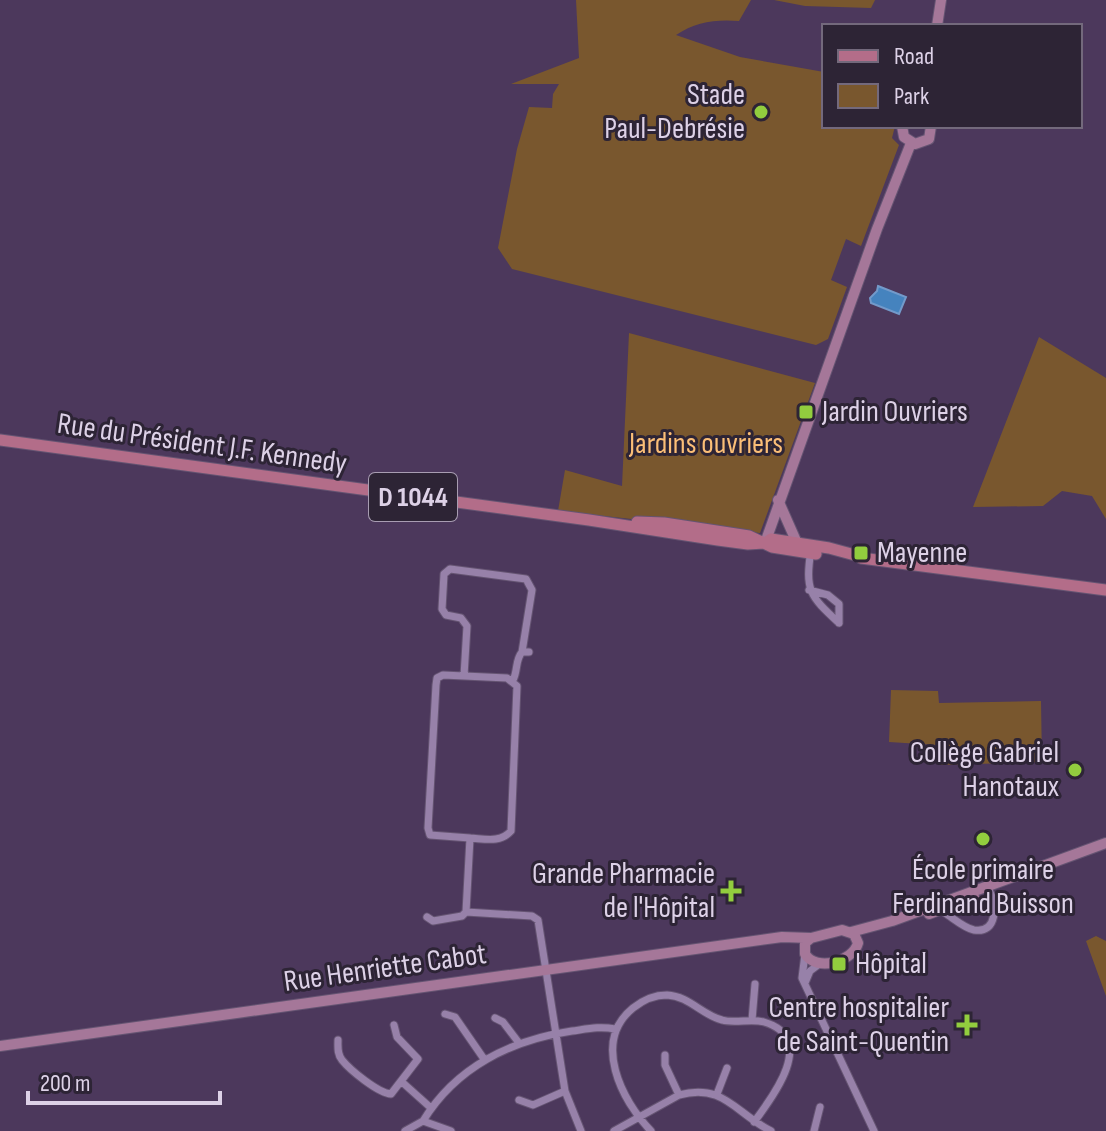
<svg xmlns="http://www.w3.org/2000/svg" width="1106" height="1131" font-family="'Sofia Sans Condensed',sans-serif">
  <rect width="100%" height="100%" fill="#4c385c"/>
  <!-- green -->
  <path fill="#79572e" d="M576,0h175l-12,21c-23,-2 -44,1 -63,14l64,22 84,15v54h71l-3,12 7,7 -38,101 -15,-7 -15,41 16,7 -19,52 -12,6 -304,-76 -14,-21 19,-99 12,-42 23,1 1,-14 6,-10h-48l68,-26z
    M774,0h101l-4,8 -66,-2z
    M629,333l186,50 -55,150 -202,-22 7,-41 57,16z
    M1039,337l67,41v141l-14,-23 -30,-5 -19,15 -70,1z
    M891,690l47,1 1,12 102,-2 1,61 -102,3 -1,-23 -2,3 -48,-3z
    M1096,936l10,5v55l-20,-55z"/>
  <!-- water -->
  <path fill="#4583be" stroke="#739aca" stroke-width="2" d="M878,286l28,11 -7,17 -28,-11 -1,-5 7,-7z"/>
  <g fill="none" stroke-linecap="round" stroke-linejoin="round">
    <defs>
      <path id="street" d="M811,549c-6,42 -2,46 28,74
        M809,590l19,5 11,9v19
        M464,676l3,-50 -6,-8 -15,-3 -4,-6 2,-35 6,-5 76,10 6,11 -10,62
        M513,680c5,-9 2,-20 9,-28h7
        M470,838c16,1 30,5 41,-7l6,-145 -10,-8 -64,-3 -6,3 -1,7 -8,143 2,7 40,3 -4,74 66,4 6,4 27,171 16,40
        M944,906l1,7c8,5 19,15 29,17 24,4 23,-26 15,-40
        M427,917l6,4 29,-5 4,-4
        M805,954l-3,24 72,153
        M805,983l5,-12 8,-6
        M445,1014l10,3 29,42
        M495,1018l8,4 16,21
        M752,1020l3,-36
        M338,1040c0,7 -1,14 4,20 8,10 36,33 49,34l27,-35 -21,-22 -3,-12
        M665,1055v10l14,30
        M402,1082l29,26
        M717,1094l10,-26
        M519,1100l14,5 32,-14
        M423,1121c33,-54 88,-81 149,-90 15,-2 28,-5 43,-2
        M405,1131l18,-10 28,10
        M614,1131l65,-36c45,-12 56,18 92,36
        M651,1131c-30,-31 -59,-90 -18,-123 10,-8 21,-13 34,-13 22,1 35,20 55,25 14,4 28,-2 42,2 54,16 9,75 -10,100
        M814,1131l6,-24"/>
      <path id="secondary" d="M937,26l4,-26
        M902,126l2,11 11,7 14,-5 2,-13
        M778,500l19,43
        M765,543l112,-314 34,-86
        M929,914l45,-17
        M851,932l41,-11 214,-78
        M0,1046l782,-109 29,1 31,-8 12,4 4,9c-5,19 -42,29 -53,11v-11l6,-5"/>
      <path id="primary" d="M0,440l589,80 129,20 30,4 17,-1 6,-4 58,9 37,10
        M637,522l27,1 85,13 23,11 44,7
        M861,558l245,32"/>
    </defs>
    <!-- street casing -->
    <use href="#street" stroke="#655472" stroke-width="9"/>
    <!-- secondary casing -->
    <use href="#secondary" stroke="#655472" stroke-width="12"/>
    <!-- primary casing -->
    <use href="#primary" stroke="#655472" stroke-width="13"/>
    <!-- street -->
    <use href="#street" stroke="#9781a9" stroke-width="7"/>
    <!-- secondary -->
    <use href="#secondary" stroke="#a57799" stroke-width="10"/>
    <!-- primary -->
    <use href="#primary" stroke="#b36d89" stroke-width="11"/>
  </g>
  <!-- markers -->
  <g fill="#92cd3e" stroke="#2d2435" stroke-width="3">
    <circle cx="761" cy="112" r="8"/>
    <rect x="798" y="404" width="16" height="16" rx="4"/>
    <rect x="853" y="545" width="16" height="16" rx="4"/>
    <circle cx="1075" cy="770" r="8"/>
    <circle cx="983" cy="839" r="8"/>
    <path d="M727 879h8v8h8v8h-8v8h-8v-8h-8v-8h8z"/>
    <rect x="831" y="956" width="16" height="16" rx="4"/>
    <path d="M963 1013h8v8h8v8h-8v8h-8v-8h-8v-8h8z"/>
  </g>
  <g text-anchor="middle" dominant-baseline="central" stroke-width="6" stroke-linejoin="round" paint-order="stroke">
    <!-- shield labels -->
    <rect fill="#2d2435" stroke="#a89db2" stroke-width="2" x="369" y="473" width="88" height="48" rx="6"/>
    <g font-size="28" font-weight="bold" fill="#ddd1e7">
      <text x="413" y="497">D 1044</text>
    </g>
    <!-- poi labels -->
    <g font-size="30" fill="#ddd1e7" stroke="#2d2435" text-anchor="end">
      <text x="745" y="95">Stade<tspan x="745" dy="34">Paul-Debrésie</tspan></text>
      <text x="822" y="412" text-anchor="start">Jardin Ouvriers</text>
      <text x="877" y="553" text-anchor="start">Mayenne</text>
      <text x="1059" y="753">Collège Gabriel<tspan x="1059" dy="34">Hanotaux</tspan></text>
      <text x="983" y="870" text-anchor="middle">École primaire<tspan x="983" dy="34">Ferdinand Buisson</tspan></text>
      <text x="715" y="874">Grande Pharmacie<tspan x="715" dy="34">de l'Hôpital</tspan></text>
      <text x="855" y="964" text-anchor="start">Hôpital</text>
      <text x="949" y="1008">Centre hospitalier<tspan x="949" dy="34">de Saint-Quentin</tspan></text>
    </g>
    <!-- street labels -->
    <g font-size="30" fill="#ddd1e7" stroke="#2d2435">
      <text transform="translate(202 444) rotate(8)">Rue du Président J.F. Kennedy</text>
      <text transform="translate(385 968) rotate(-8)">Rue Henriette Cabot</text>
    </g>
    <!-- park labels -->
    <g font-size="30" fill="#fbbe77" stroke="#2d2435">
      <text x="706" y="444">Jardins ouvriers</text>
    </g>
  </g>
  <!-- legend -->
  <rect x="822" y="24" width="260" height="104" fill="#2d2435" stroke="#73697c" stroke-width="2"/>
  <rect x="838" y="50" width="40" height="12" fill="#b36d89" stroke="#73697c" stroke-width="2"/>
  <text x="894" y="64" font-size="24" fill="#ddd1e7">Road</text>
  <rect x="838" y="84" width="40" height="24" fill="#79572e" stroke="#73697c" stroke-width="2"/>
  <text x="894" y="104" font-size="24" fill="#ddd1e7">Park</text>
  <!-- scale -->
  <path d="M28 1091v12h192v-12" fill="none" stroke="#ddd1e7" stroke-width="4"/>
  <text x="40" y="1091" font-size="24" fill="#ddd1e7" stroke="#2d2435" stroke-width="6" paint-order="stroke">200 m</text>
</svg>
